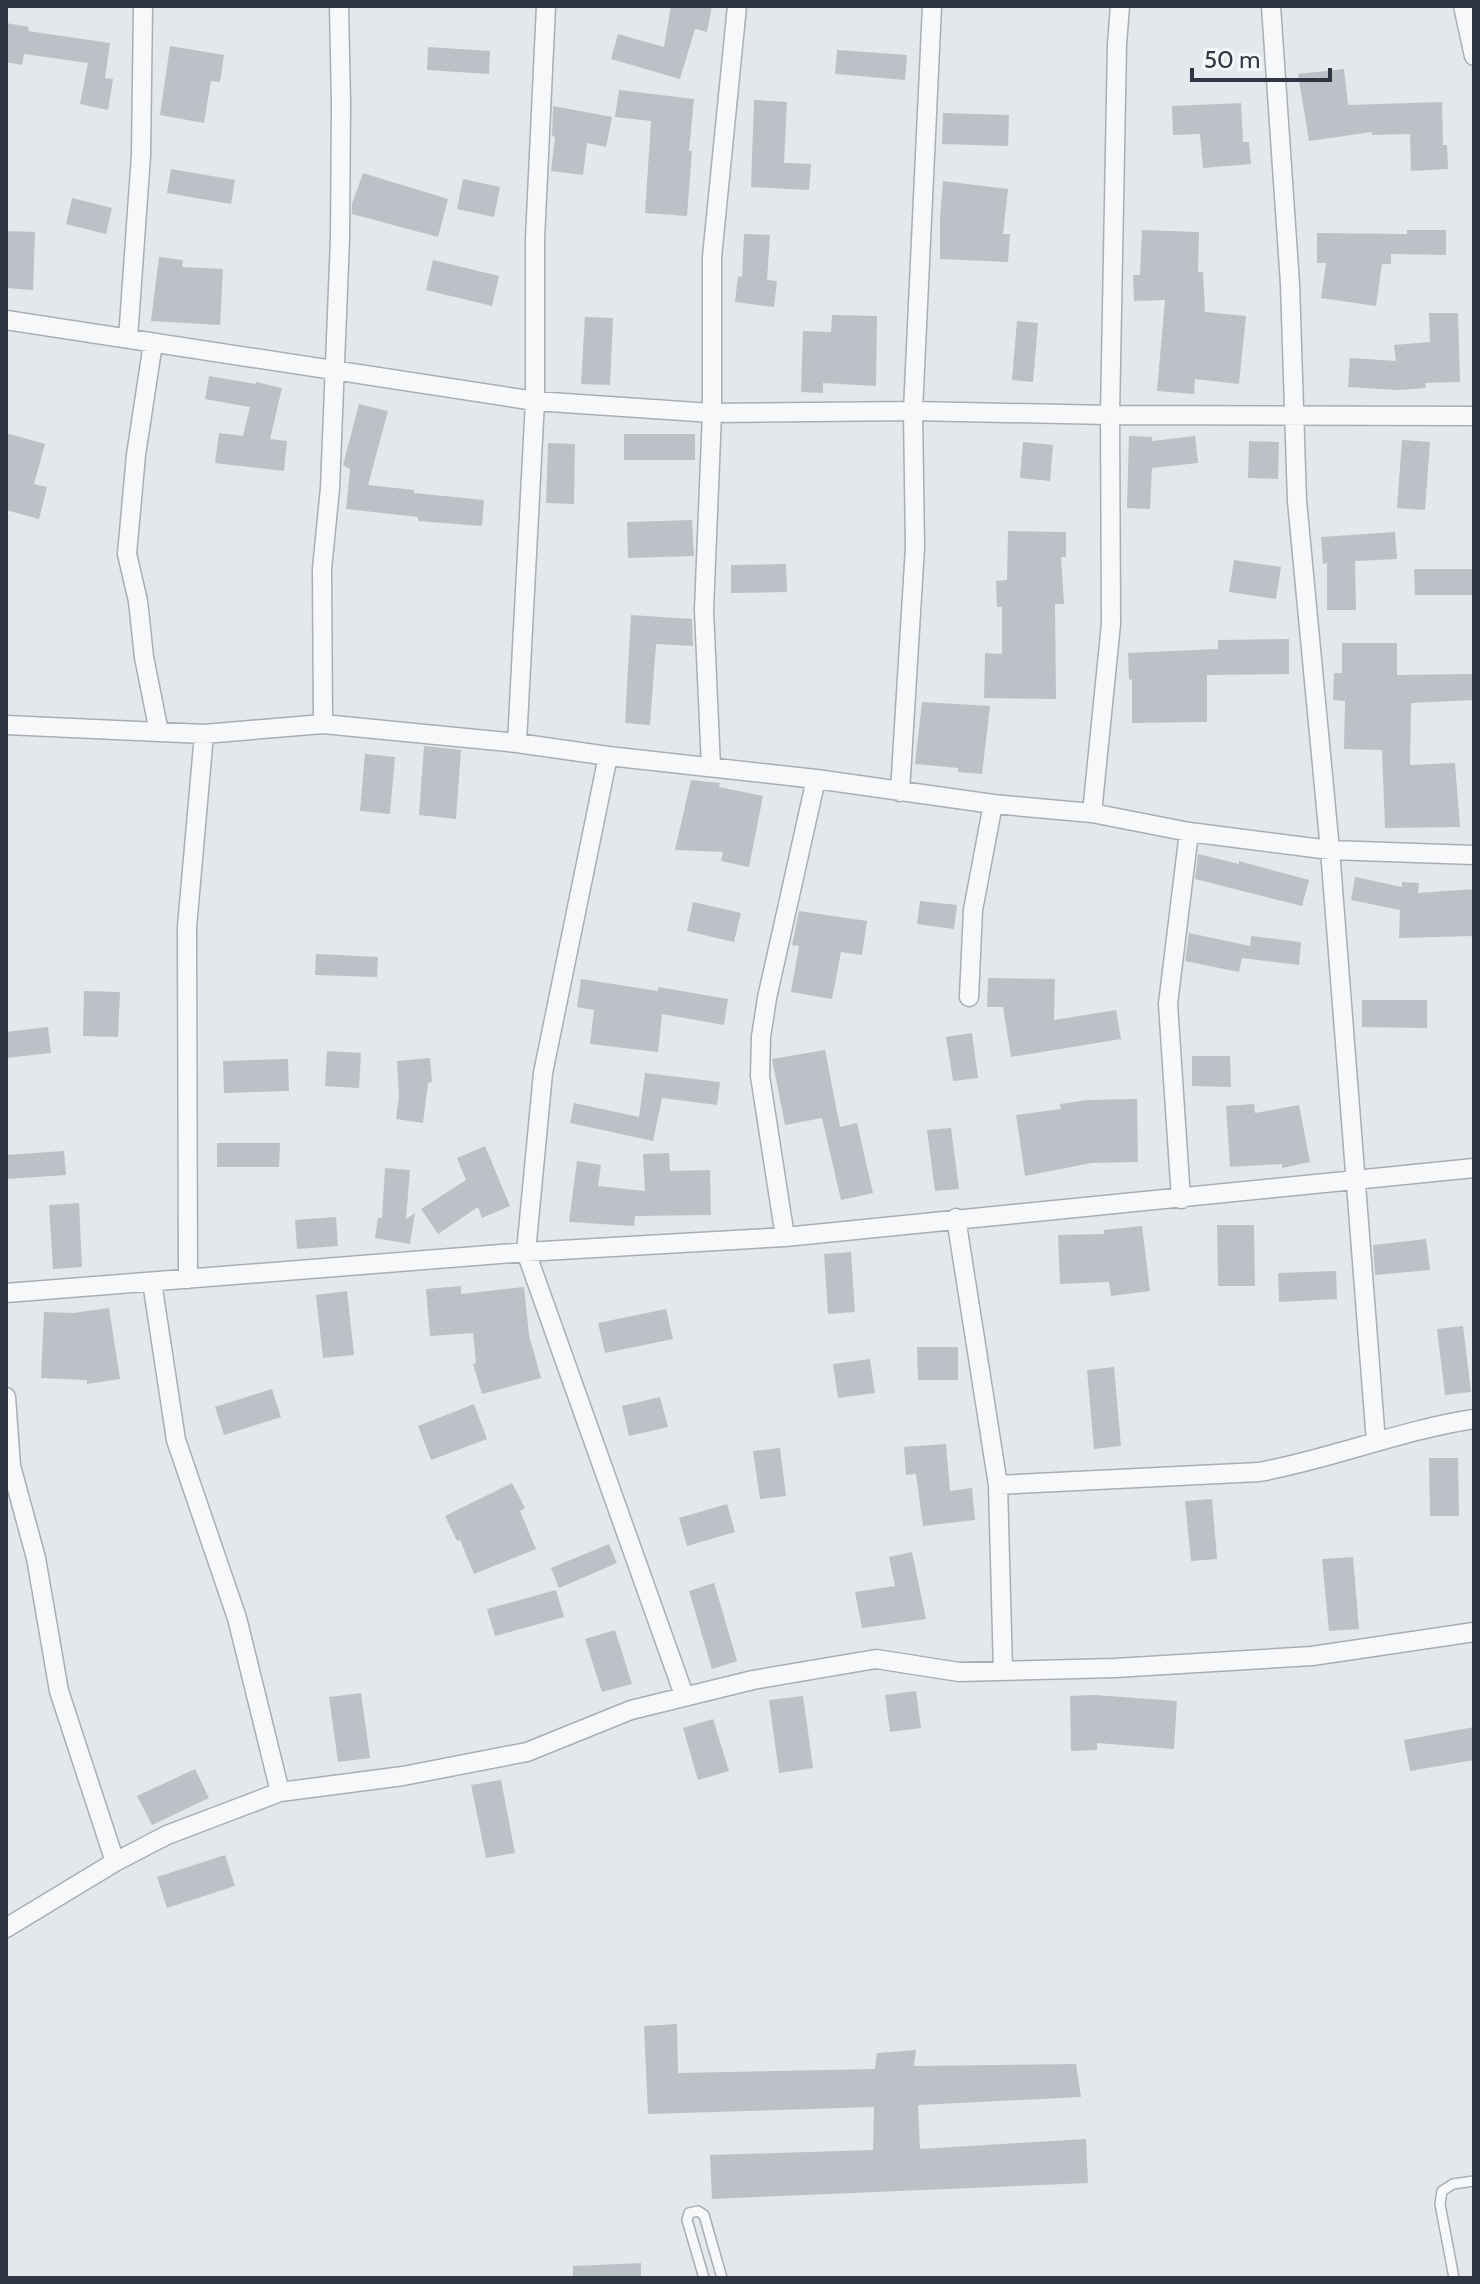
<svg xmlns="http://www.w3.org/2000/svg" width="1480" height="2284" font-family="Cabin,sans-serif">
  <rect width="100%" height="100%" fill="#e4e7eb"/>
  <!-- building -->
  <path fill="#bcc1c7" d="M671,6h41l-5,26 -12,-3 -15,50 -69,-20 7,-25 46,13z
    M6,23l23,4 -1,4 82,12 -5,35 8,1 -5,31 -28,-6 8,-41 -64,-9 -2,11 -16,-3z
    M170,46l54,9 -4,27 -9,-1 -7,42 -44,-8z
    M428,47l62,4 -1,23 -62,-4z
    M837,50l70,5 -2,25 -70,-6z
    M1344,69l4,36 94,-3 1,43h4l1,24 -37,2 -1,-37 -38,1v-3l-63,9 -11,-67z
    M619,90l75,9 -5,52h3l-5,65 -42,-3 6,-92 -36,-4z
    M754,100l33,2 -3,61 27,1 -2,26 -58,-3z
    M1241,103l2,39h6l2,22 -48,4 -3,-34 -27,1 -1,-29z
    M553,106l59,11 -6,30 -19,-4 -4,32 -32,-4 4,-34 -3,-1z
    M943,113l66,2 -1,31 -66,-2z
    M171,169l64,11 -4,24 -64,-11z
    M363,173l85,26 -10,38 -86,-23v-10z
    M463,179l37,8 -6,30 -37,-8z
    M943,181l65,8 -5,45h7l-2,28 -68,-3v-41z
    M72,198l40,10 -6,26 -40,-10z
    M1142,230l57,2 -1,40h5l2,40 41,4 -7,68 -44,-5 -1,15 -37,-3 8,-91 -31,1 -1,-26h7z
    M1407,230h39v25l-55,-1v10h-9l-6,42 -55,-8 5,-35h-9v-30l90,1z
    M7,231l28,1 -2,58 -27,-2z
    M744,234l26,1 -3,45 10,1 -3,26 -39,-5 3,-26 4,1z
    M159,257l24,3 -1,7 41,2 -3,56 -69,-4z
    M433,260l66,16 -7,30 -66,-16z
    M1429,313h29l2,69 -35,1 1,5 -27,2 -51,-3 2,-29 46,3 -2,-16 36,-3z
    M832,315l45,1 -1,70 -53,-3v10l-22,-1 2,-61 28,1z
    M585,317l28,1 -3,67 -29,-1z
    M1017,321l21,2 -5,59 -21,-2z
    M209,376l47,8v-2l26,6 -12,51 17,2 -3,30 -69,-8 4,-30 24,3 7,-29 -45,-8z
    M359,404l29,7 -20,74 46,5v3l70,7 -2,26 -64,-5v-4l-72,-8 4,-40 -7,-4z
    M6,433l39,11 -11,40 13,3 -8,32 -33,-9z
    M624,434h71v26h-71z
    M1129,436l23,1v4l43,-5 3,27 -46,5 -2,41 -23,-1z
    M1402,440l28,2 -5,68 -28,-2z
    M1249,441l30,1 -1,37 -30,-1z
    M1023,442l30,3 -3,36 -30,-3z
    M548,443l27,1 -1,60 -28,-1z
    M692,520l2,36 -66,2 -1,-36z
    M1008,531l58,1v25h-5l3,47h-9l1,95 -72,-1 1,-45 17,1v-47h-5l-1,-26 11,-1z
    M1395,532l2,27 -42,2 1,49h-29v-47l-4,1 -2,-27z
    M1234,560l47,7 -5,32 -47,-7z
    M786,564l1,28 -56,1v-28z
    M1414,569h60v26h-59z
    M631,615l61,4 1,27 -37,-2 -6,81 -25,-2z
    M1289,639v35l-82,1v47l-75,1v-44l-3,1 -1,-27 90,-4v-9z
    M1342,643h55v32l77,-1v26l-63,3 -1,62 45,-2 5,64 -75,1 -3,-78 -38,-1 1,-48 -12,-1 1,-27h8z
    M922,702l68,4 -8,68 -24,-2v-4l-43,-4z
    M424,746l37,4 -5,69 -37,-4z
    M365,754l30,3 -5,57 -30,-3z
    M691,780l29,3 -1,4 44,9 -14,71 -28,-6 2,-9 -48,-2z
    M1198,854l41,10v-3l70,19 -7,26 -107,-27z
    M1355,877l47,10v-5l17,1 -1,10 56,-4v47l-75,2 1,-28 -49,-10z
    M920,901l37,4 -3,24 -37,-5z
    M693,902l48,11 -7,29 -47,-11z
    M799,911l68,10 -5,34 -21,-3 -9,47 -41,-7 8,-46 -7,-1z
    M1189,933l61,13 1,-10 50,6 -2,23 -57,-7 -3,14 -54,-11z
    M316,954l62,3 -1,20 -62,-2z
    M988,978l67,1 -1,41 62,-10 5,29 -110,18 -8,-50h-16z
    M581,979l77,12v-4l70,12 -4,26 -62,-11 -4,38 -68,-8 4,-34 -17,-3z
    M84,991l36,1 -2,45 -35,-1z
    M1362,1000h65v28l-65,-1z
    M48,1027l3,26 -45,5v-26z
    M972,1033l6,45 -25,3 -7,-44z
    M825,1050l15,77 17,-4 16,70 -32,7 -19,-82 -37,7 -13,-66z
    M327,1051l34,2 -2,35 -34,-2z
    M1192,1056h38l1,31 -39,-1z
    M430,1058l2,24 -4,1 -5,40 -27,-4 3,-23 -2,-35z
    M288,1059l1,32 -65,2 -1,-32z
    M645,1073l75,9 -3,23 -55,-7 -9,43 -83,-18 4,-20 65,14z
    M1137,1099l1,63 -47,1 -66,13 -9,-61 45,-6 -1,-5 27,-4z
    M1254,1104l1,9 44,-8 11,57 -28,6v-4l-52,3 -4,-61z
    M951,1128l8,61 -24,2 -8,-61z
    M217,1143h63l-1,24h-62z
    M485,1146l25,60 -28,12 -4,-11 -40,27 -17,-25 45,-29 -9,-22z
    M64,1151l2,24 -60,4v-24z
    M669,1153l1,18 40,-1 1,45 -76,1 -1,10 -65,-4 8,-61 24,4 -3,21 47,5 -2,-37z
    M385,1168l25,2 -4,49 9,-6 -5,31 -35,-6 3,-20h4z
    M79,1203l3,64 -29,2 -4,-64z
    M336,1217l2,29 -41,3 -2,-29z
    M1217,1225h37l1,61h-37z
    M1142,1226l8,65 -39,5 -2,-14 -49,2 -2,-49 46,-1v-4z
    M1426,1239l4,31 -55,5 -2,-30z
    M851,1252l4,60 -27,2 -4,-60z
    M1336,1271l1,28 -58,3 -1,-29z
    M461,1286v8l63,-7 5,48 12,43 -59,16 -9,-30 3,-1 -3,-30 -43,3 -4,-47z
    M347,1291l7,64 -31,3 -7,-63z
    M109,1308l11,71 -33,5v-4l-46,-2 3,-66 29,1z
    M666,1309l7,30 -68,14 -7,-30z
    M1463,1326l8,66 -26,3 -8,-66z
    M917,1347h41v33h-40z
    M870,1359l5,34 -37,5 -5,-34z
    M1114,1367l7,79 -27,3 -7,-79z
    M272,1389l9,28 -57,18 -9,-28z
    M660,1397l8,30 -39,9 -7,-30z
    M474,1404l13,35 -56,21 -13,-34z
    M946,1444l4,47 22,-3 3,32 -52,6 -7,-52 -10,1 -2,-28z
    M780,1448l6,48 -26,3 -7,-48z
    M1429,1458h29l1,58h-29z
    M512,1483l13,25 -5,3 16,38 -62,25 -14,-34 -3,1 -12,-25z
    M1212,1499l5,60 -26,2 -6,-60z
    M727,1504l8,28 -48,14 -8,-28z
    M609,1544l8,19 -58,25 -8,-20z
    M912,1552l14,67 -64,9 -7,-36 40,-6 -6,-29z
    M1353,1557l6,72 -30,2 -7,-72z
    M714,1583l23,78 -25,8 -23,-78z
    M556,1590l8,27 -69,19 -8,-27z
    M615,1630l17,54 -30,8 -17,-53z
    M916,1691l5,37 -31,4 -5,-37z
    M361,1693l9,65 -32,4 -9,-65z
    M1095,1695l82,6 -3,48 -77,-6v7l-26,1 -1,-55z
    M803,1696l10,72 -34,5 -10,-73z
    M713,1719l16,52 -31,9 -15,-52z
    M1474,1727v33l-64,11 -6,-31z
    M195,1769l14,29 -57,27 -15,-29z
    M501,1780l14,73 -29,5 -15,-73z
    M225,1855l10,31 -68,22 -10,-31z
    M677,2024l1,49 197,-4 2,-16 39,-3 -2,16 162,-2 5,33 -163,8 2,44 166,-10 2,44 -376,16 -2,-44 163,-5 1,-43 -226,7 -4,-88z
    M641,2263v15h-68v-12z"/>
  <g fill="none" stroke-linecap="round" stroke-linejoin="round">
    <defs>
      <path id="lane" d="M704,2278l-17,-58 2,-7 9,-2 6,4 18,63
        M1454,2278l-14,-74 2,-13 11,-7 21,-3"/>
      <path id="street" d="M1271,6l19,278 7,217 33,349 46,592
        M1463,6l11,50
        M6,320l529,81 177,12 201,-2 197,4 364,1
        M128,339l13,-184 2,-149
        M153,343l-17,112 -9,99 11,47 6,56 15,75
        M323,724l-1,-155 8,-81 10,-249 1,-136 -2,-97
        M6,725l198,9 119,-10 194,19 91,13 208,23 177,25 99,9 97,19 141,18 144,5
        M517,743l18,-342v-162l11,-233
        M608,756l-65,317 -17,179 158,443
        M711,767l-7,-157 8,-197v-156l25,-251
        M900,792l15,-245 -2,-136 19,-405
        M1092,813l19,-189 -1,-209 7,-371 3,-38
        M969,997l4,-87 20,-106
        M1181,1199l-13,-195 21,-172
        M956,1218l42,267 5,186
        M785,1237l-25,-161 1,-39 6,-39 49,-219
        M188,1279l-1,-352 17,-193
        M152,1282l24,158 61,178 43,174
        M6,1293l520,-41 259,-15 689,-69
        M6,1397l5,69 25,92 23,133 56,171
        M998,1485l261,-13c73,-13 142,-42 215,-53
        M6,1928l109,-66 52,-27 113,-43 123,-16 124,-24 104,-42 122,-30 123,-21 83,13 156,-4 197,-12 162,-24"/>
    </defs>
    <!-- lane casing -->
    <use href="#lane" stroke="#a9aeb5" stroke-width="12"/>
    <!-- street casing -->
    <use href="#street" stroke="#a9aeb5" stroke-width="21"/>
    <!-- lane -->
    <use href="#lane" stroke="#f7f8f9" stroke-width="9"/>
    <!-- street -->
    <use href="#street" stroke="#f7f8f9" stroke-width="18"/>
  </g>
  <!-- border -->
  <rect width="1480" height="2284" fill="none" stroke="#2d3642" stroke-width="16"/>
  <!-- scale -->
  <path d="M1192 68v12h138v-12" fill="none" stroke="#2d3642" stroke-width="4"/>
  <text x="1204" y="68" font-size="24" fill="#2d3642" stroke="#f4f6f8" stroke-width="6" paint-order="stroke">50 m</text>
</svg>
